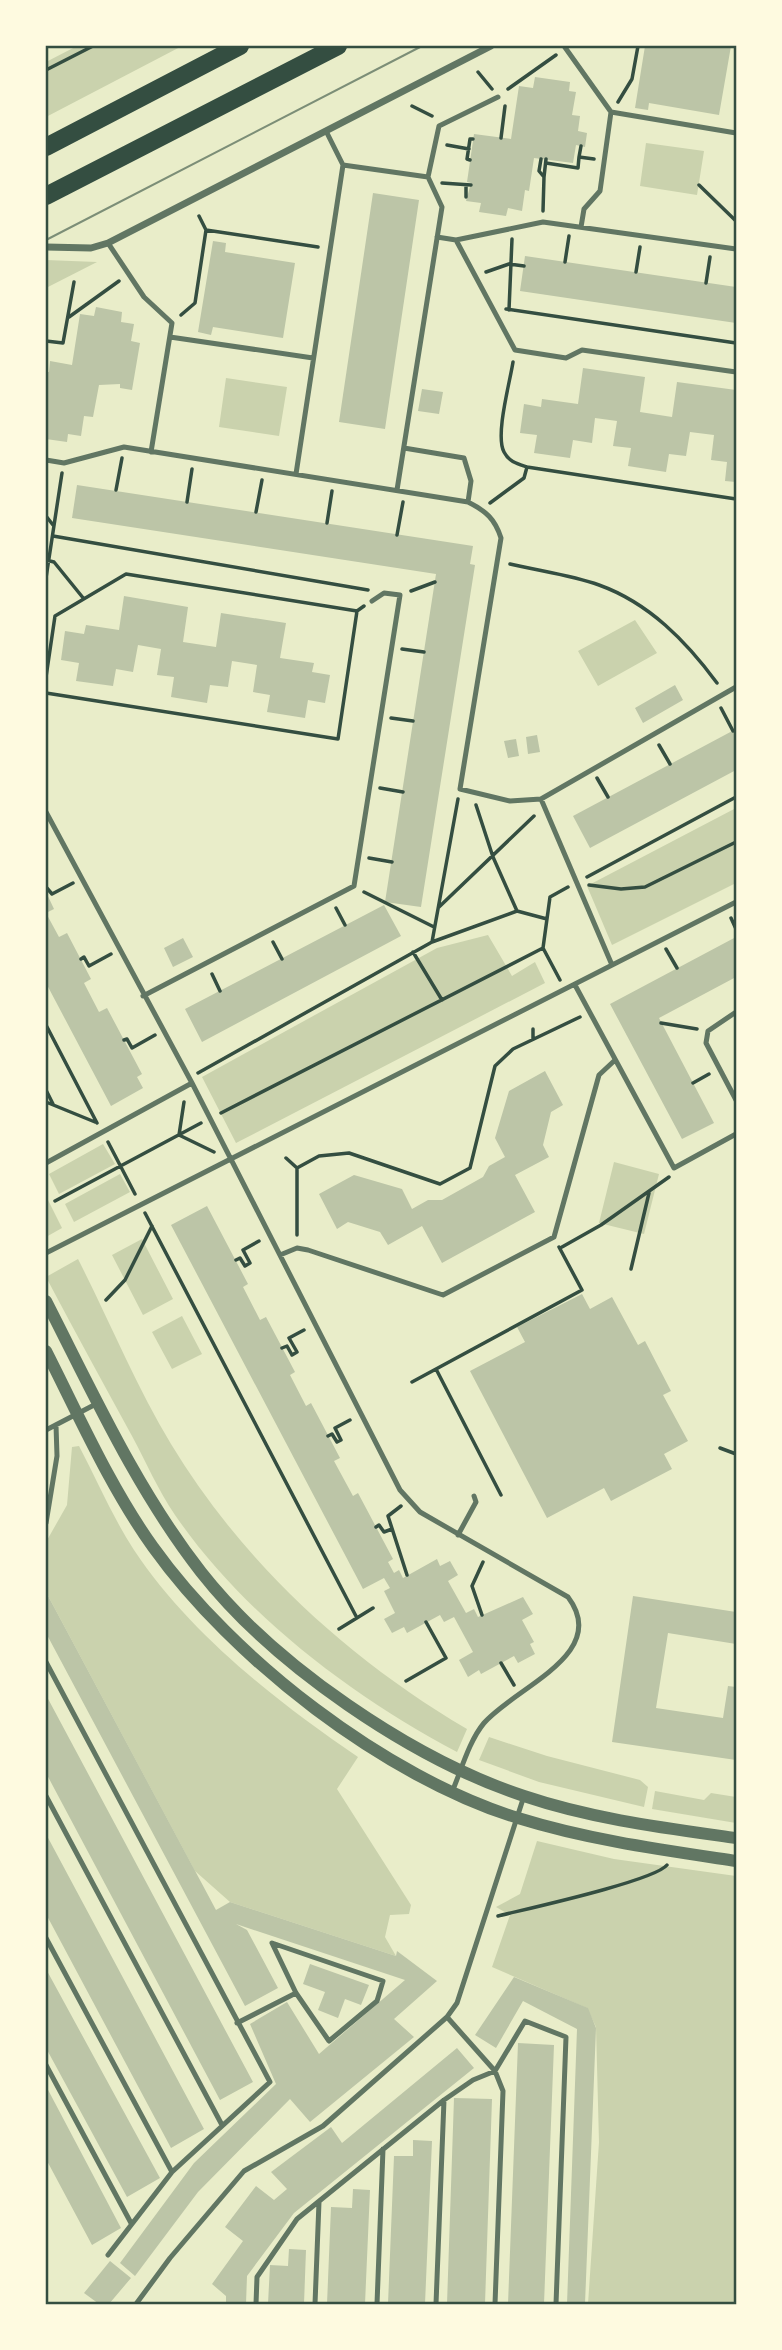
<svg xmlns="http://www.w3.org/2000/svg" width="782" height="2350" font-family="'Source Sans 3',sans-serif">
  <rect width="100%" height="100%" fill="#e9edc9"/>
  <!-- green -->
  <path fill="#cad2ad" d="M77,46h105l-136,71v-55z
    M646,143l58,8 -7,44 -57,-9z
    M46,260l51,2 -51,26z
    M226,378l61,9 -8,49 -60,-9z
    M635,620l22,33 -59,33 -20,-35z
    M736,808v75l-124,62 -25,-59z
    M488,935l24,41 23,-14 10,21 -309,160 -34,-66 235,-129z
    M103,1144l12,20 -56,30 -10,-20z
    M614,1162l45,12 -15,60 -45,-11z
    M120,1174l10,18 -56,30 -9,-18z
    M46,1196l16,32 -16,9z
    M142,1239l31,60 -30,16 -31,-60z
    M78,1259c31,61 58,127 93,185 72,119 177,215 296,285l-10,23c-107,-57 -213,-137 -282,-237 -17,-25 -29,-53 -43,-79 -29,-53 -58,-106 -86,-159z
    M182,1316l20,38 -30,15 -20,-37z
    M79,1446c18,34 34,72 55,104 55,83 143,152 224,207l-21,32 74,116 -2,9 -19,1 -5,22 11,19 -166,-54 -35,-31 -149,-279v-50l21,-37 5,-58z
    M489,1737l58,19 93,24 8,7 -4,20 -105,-25 -60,-22z
    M655,1791l49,9 7,-7 25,4v26l-84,-14z
    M537,1841l77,18 122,17v428h-148l11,-162 -3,-115 -9,-19 -95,-41 18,-52 -14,-8 24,-13z"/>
  <!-- building -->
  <path fill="#bcc5a7" d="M645,46h86l-12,69 -70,-12 -1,7 -13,-2z
    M535,77l35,5 -1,9 7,1 -4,23 8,1 -2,15 9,2 -2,14 -9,-2 -3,18 -39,-5 -5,33 -4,-1 -3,21 -14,-3 -2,8 -27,-4 2,-9 -15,-2 5,-18 -4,-1 7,-48 37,5 8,-53 14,2z
    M373,193l46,7 -34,229 -46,-7z
    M213,241l13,2 -1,9 70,11 -12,75 -70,-11 -2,8 -13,-3z
    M525,256l211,31v36l-216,-32z
    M96,307l26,5 -1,10 13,2 -3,17 9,2 -8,47 -12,-2v-4l-21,1 -6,32 -9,-1 -3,20 -13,-2 -1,8 -21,-3v-67h3l1,-11 22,4 8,-51 14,2z
    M583,368l62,9 -5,35 32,5 5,-35 59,8v92l-11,-1 2,-19 -16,-2 3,-25 -24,-3 -4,24 -17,-2 -3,18 -38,-6 3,-18 -18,-2 4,-25 -22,-3 -3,25 -19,-3 -3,18 -36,-5 3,-18 -17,-2 4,-29 17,3 1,-8 36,5z
    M422,389l21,3 -4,22 -21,-3z
    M77,485l396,61 -3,18 5,1 -54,342 -36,-5 51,-328 -364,-56z
    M124,596l64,11 -5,35 33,5 5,-34 65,10 -6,35 34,5 -2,9 18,3 -5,28 -17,-3 -3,18 -38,-6 3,-17 -17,-3 4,-27 -25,-4 -4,26 -18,-2 -3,18 -36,-6 3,-20 -17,-2 4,-26 -23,-4 -5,27 -17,-3 -3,17 -37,-5 3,-18 -18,-3 4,-29 19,3 2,-9 33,5z
    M675,685l8,15 -40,23 -8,-15z
    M736,729v41l-146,78 -17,-32z
    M537,735l3,17 -12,2 -2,-17z
    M516,739l3,17 -11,2 -4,-17z
    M46,892l8,17 -8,4 13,24 8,-4 24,46 -7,4 15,29 8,-4 35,66 -5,3 6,11 -32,18 -65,-123z
    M384,905l17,31 -199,106 -17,-33z
    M736,937v40l-77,41 55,105 -32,16 -72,-135z
    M183,938l10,19 -20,10 -9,-19z
    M545,1071l18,34 -12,7 -8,33 6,12 -34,18 20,37 -93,51 -20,-37 -34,19 -8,-13 -32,-10 -11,7 -18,-35 35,-19 48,14 10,20 16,-9h14l41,-23 6,-11 16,-9 -10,-19 14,-47z
    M207,1206l41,78 -5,3 17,33 6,-3 29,55 -5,3 16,31 5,-3 29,55 -6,3 19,35 5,-3 35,66 -5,3 6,11 5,-3 4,8 34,-19 3,7 10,-5 8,14 -10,6 18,32 8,-4 4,8 45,-20 10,17 -11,6 12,22 -4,2 5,10 -17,9 -4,-7 -33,18 -2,-4 -11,7 -9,-17 14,-8 -19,-35 -10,5 -4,-7 -33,18 -3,-6 -12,6 -8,-14 11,-6 -11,-22 6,-3 -6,-10 -21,11 -192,-364z
    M582,1294l8,15 22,-12 26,48 7,-4 26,50 -8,4 25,46 -24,13 8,15 -61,32 -7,-13 -57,30 -77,-147 55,-29 -8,-15z
    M46,1592l170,318 14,-8 166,54 1,-5 40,30 -43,38 20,18 -104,85 -20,-23 -92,93 -63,84 -15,-13 74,-100 82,-79 -26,-60 37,-22 32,52 86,-74 -169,-56 11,6 31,58 -33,18 -199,-373z
    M633,1596l103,16v32l-68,-11 -12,75 67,10 5,-32 8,1v73l-124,-18z
    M46,1695l207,387 -33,18 -174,-327z
    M46,1834l158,295 -33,19 -125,-234z
    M310,1964l59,21 -8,20 -16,-6 -7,19 -20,-8 7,-18 -22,-8z
    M46,1969l114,209 -33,19 -81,-149z
    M514,1977l74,31 8,20 -11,276h-18l10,-275 -54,-28 -27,47 -21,-13z
    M518,2043l36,2 -10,259h-36z
    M457,2048l17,20 -180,145 -47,63 -1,28h-20v-8l-14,-12 31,-43 -18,-14 31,-41 18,14 13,-11 -16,-17 60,-45 11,16z
    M46,2086l75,142 -29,17 -46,-86z
    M454,2098l38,1 -7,205h-38z
    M413,2140l19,1 -7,163h-37l6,-148h19z
    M353,2189l17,1 -5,114h-38l4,-97 21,1z
    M289,2249l17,1 -2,54h-36l2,-39 18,1z
    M110,2261l21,17 -22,26h-10l-15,-11z"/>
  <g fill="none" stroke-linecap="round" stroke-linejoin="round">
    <!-- path -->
    <path stroke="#344e41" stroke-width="3.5" d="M46,70l47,-24
      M478,72l14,17
      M508,89l48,-34
      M618,102l14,-23 6,-33
      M412,106l20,10
      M501,138l4,-32
      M447,145l22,4
      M579,157l2,-11
      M541,159l-2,12 5,6 -1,34
      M470,160l-3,-1 3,-20h3
      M546,163l32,5 1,-11 15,2
      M544,177l2,-18
      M442,183l29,2
      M466,185v12
      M699,185l37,36
      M199,216l7,14
      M565,262l4,-26
      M486,272l23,-8 15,2
      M636,272l4,-25
      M706,283l4,-26
      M506,309l230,34
      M509,310l3,-71
      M181,315l14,-12 11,-73 112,17
      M69,317l50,-36
      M46,341l17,2 11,-61
      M513,362c-3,20 -18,73 -9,90 5,10 14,12 23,15l209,32
      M116,490l6,-32
      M187,502l5,-33
      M490,503l34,-25 3,-11
      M256,512l6,-32
      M46,516l7,9
      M327,523l5,-32
      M397,535l6,-33
      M53,536l315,54
      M46,560l8,2 30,37
      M510,564c29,7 61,11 89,21 50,18 87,56 118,98
      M46,578l16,-105
      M411,591l24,-9
      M402,649l22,3
      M46,677l9,-61 71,-42 231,37 7,-5
      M46,693l292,46 19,-128
      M721,708l12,23
      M391,718l22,3
      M659,745l11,19
      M597,778l11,19
      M380,788l23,4
      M476,805l17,52 24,54
      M369,858l23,4
      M587,877l149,-80
      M589,885l32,4 24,-2 91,-45
      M46,887l6,7 21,-11
      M364,892l70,35
      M439,907l95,-91
      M336,908l9,17
      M731,918l5,11
      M273,942l9,17
      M432,942l26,-143
      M666,949l11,19
      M413,952l29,48
      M81,959l3,-2 5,9 22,-12
      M212,974l8,17
      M560,980l-17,-32 7,-51 18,-10
      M661,1023l36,6
      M46,1025l51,98
      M533,1029v10
      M124,1040l3,-1 5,9 23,-13
      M198,1073l234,-131 85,-31 30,8
      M693,1083l16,-9
      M46,1090l7,14
      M46,1102l49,20
      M184,1102l-5,33 35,17
      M221,1113l322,-165
      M108,1142l27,52
      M286,1158l11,10
      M55,1201l146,-78
      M145,1213l212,405
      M297,1235v-67l22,-12 30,-3 91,31 30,-16 25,-102 18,-17 67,-32
      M562,1247l39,-22 68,-48
      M236,1260l4,-2 5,8
      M245,1266l5,-3 -7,-13 16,-9
      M631,1269l18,-76
      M106,1300l19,-20 27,-54
      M282,1348l5,-2 5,9
      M292,1355l5,-3 -8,-14 15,-8
      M436,1369l65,126
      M412,1382l170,-92 -23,-43
      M328,1436l4,-2 5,8
      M337,1442l4,-2 -6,-12 15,-8
      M720,1448l16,6
      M401,1506l-13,10 19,59
      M376,1527l3,-2 5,7 8,-3
      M482,1615l-10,-29 11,-24
      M339,1629l34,-21
      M501,1663l13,22
      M406,1681l40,-23 -20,-36
      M498,1916c28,-7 156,-35 169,-51"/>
    <!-- service -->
    <path stroke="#617663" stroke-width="5" d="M564,46l47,66 -11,79 -16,18 -3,18
      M611,112l125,21
      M326,131l17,34
      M428,177l11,-51 59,-29
      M437,237l19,3 87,-18 193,27
      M456,240l59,110 51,8 16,-8 154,22
      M108,243l36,54 28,26 -21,129
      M170,337l143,21
      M404,448l60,10 7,23 -3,21
      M46,460l18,3 60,-16 344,55c18,9 27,17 33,36l-41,251 50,12 31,-2 195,-112
      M296,474l47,-309 85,12 14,30 -45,283
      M541,799l71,166
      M46,812l146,271 208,407 20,22 148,85c43,57 -53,90 -84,126 -15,18 -23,48 -32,69
      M575,985l99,183 62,-34
      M143,996l211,-110 46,-291 -16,-2 -12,8
      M736,1012l-28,19 -2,12 30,57
      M46,1163l146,-80
      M46,1253l690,-351
      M280,1255l17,-7 11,2 135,45 111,-58 45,-162 15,-14
      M46,1430l50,-26
      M46,1523l11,-67 -1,-31
      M458,1535l18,-33 -2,-6
      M46,1662l224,420 -98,90 -64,83
      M46,1796l176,329
      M46,1938l126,234
      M272,1943l111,38 -6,20 -48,40 -33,-48z
      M447,2017l48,54 8,20 -8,213
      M237,2023l59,-30
      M46,2065l85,158
      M136,2304l34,-46 74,-87 79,-45 124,-109 10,-14 67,-207
      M256,2304l1,-27 40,-58 147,-119 29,-20 22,-9 30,-50 41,16 -10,267
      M315,2304l4,-102
      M377,2304l6,-155
      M436,2304l8,-204"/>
    <!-- minor -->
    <path stroke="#617663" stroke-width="7" d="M46,247l45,1 17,-5 383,-197"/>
    <!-- tertiary -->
    <path stroke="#617663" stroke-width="12" d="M46,1301c47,92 91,189 155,271 73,93 211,187 323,224 68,23 141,32 212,42
      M46,1351c33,65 64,136 107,196 80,112 232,230 365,271 71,22 145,32 218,43"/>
    <!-- primary -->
    <path stroke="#344e41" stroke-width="18" d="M46,147l194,-101
      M46,196l292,-150"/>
    <!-- tram -->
    <path stroke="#7c8e77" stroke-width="2" d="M46,240l376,-194"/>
  </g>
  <!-- border -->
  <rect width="782" height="2350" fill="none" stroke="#fefae0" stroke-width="94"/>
  <rect x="47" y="47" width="688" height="2256" fill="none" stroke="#344e41" stroke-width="2.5"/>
</svg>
